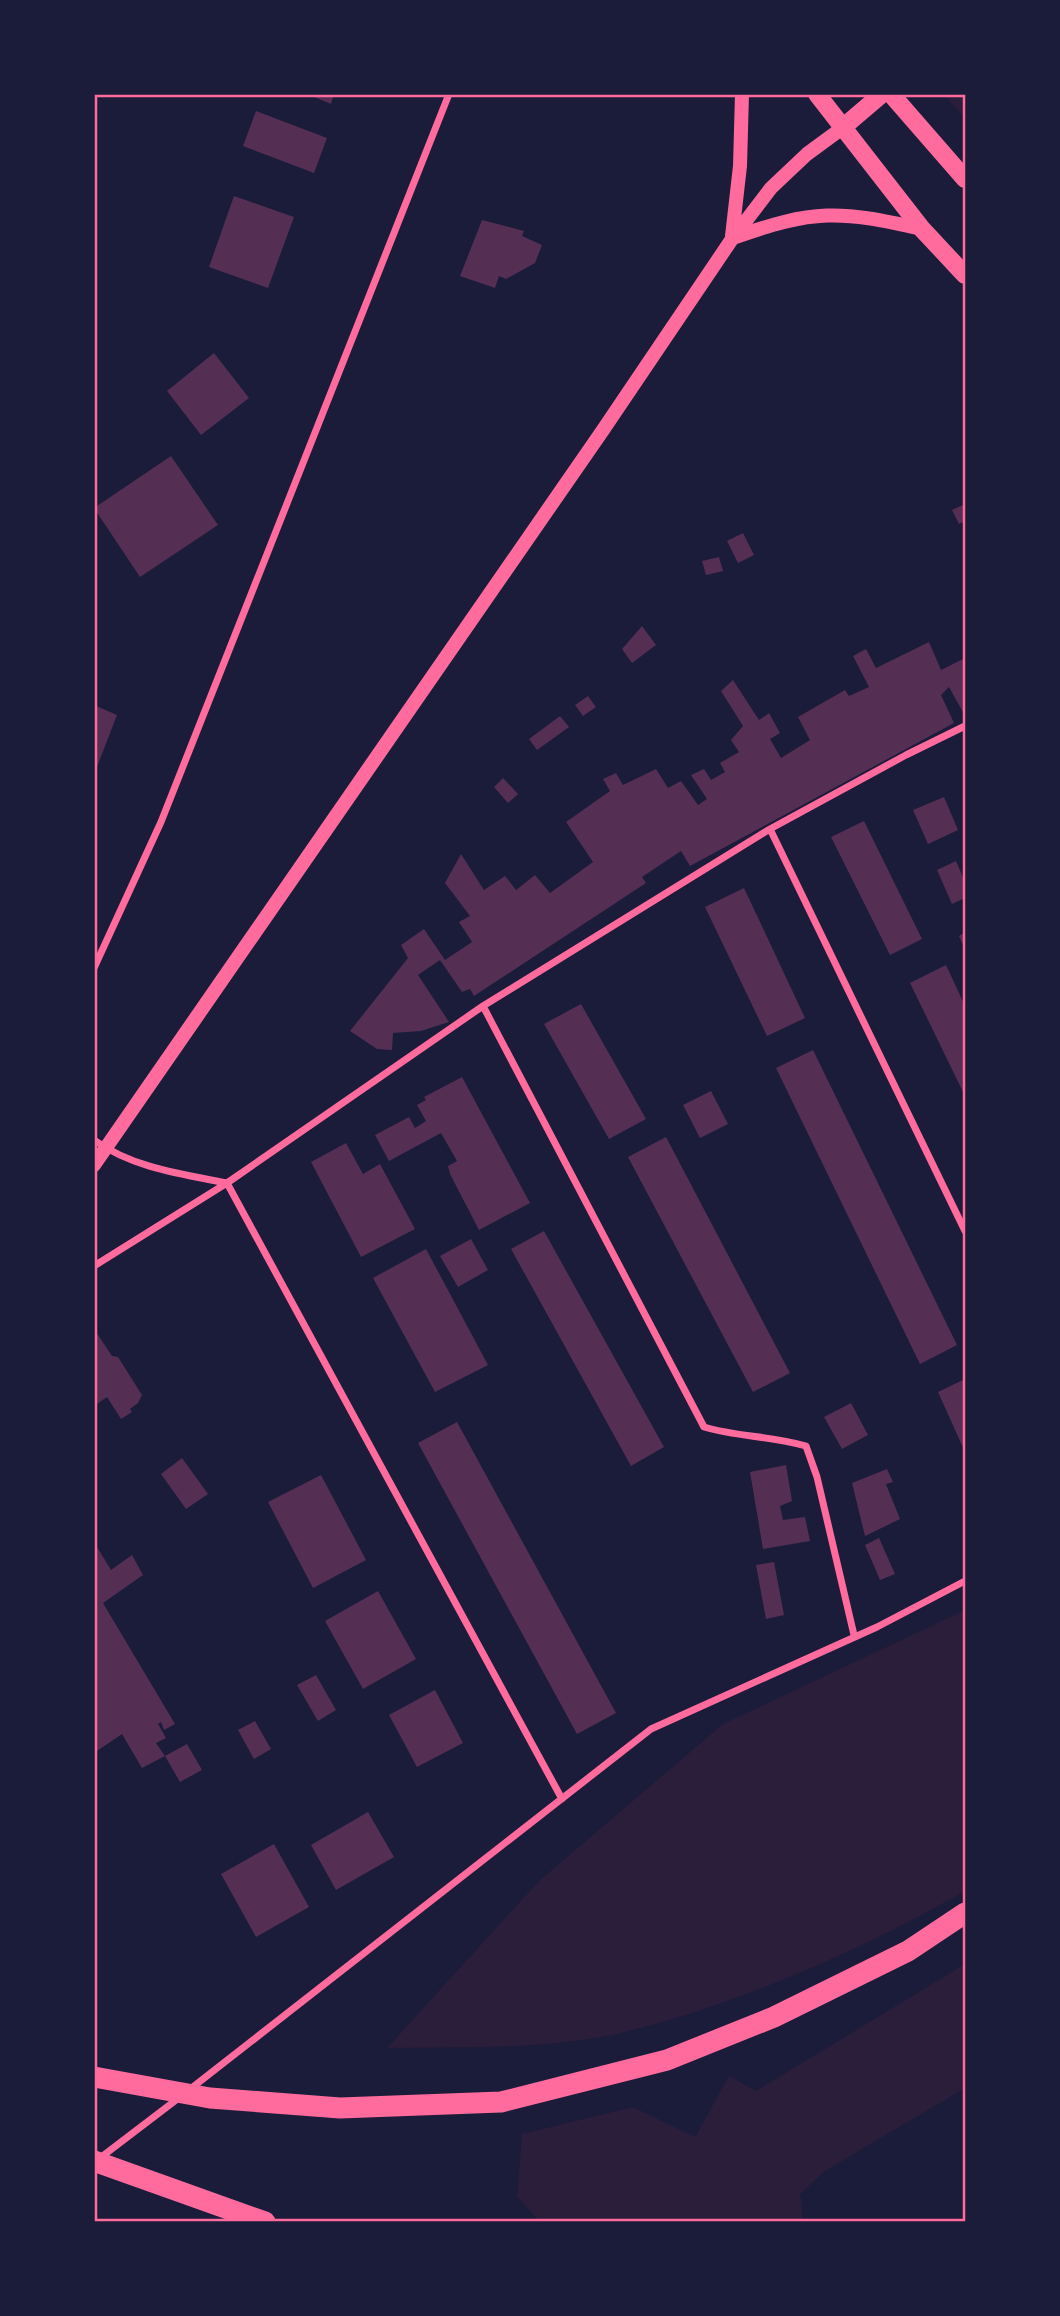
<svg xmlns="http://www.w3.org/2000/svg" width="1060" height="2316" font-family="Arial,sans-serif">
  <rect width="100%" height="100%" fill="#1b1b3a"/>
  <!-- green -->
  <path fill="#2a1e3b" d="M944,95h21v23z
    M965,1610v281c-101,58 -230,115 -344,142 -76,17 -156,14 -234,15l152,-167 184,-157z
    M965,1964v124l-140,83 -25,23 3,27h-260l-7,-3 -19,-22 5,-62 111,-27 62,30 34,-61 27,15z"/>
  <!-- building -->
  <path fill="#542f53" d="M307,94h27l-3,10z
    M256,111l71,27 -13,35 -71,-27z
    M234,196l60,21 -26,71 -59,-21z
    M482,220l42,11 -2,5 20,9 -7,18 -29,16 -7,-3 -4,12 -35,-12z
    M214,353l35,45 -48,37 -34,-44z
    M171,456l47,69 -78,52 -46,-69z
    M965,504v17l-6,3 -7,-14z
    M743,533l11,22 -16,8 -11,-22z
    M719,557l4,14 -17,4 -4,-14z
    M642,626l14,19 -24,18 -10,-14z
    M929,642l12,28 24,-12v58l-16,-29 -8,8 13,28 -264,143 -9,-15 -39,26 4,6 -172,113 -4,-7 -8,3 -22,-32 -22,15 31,47 -28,9 -28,2 -1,17 -15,-1 -27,-18 58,-73 -7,-13 23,-16 21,31 27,-18 -13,-20 11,-6 -25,-33 16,-29 23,36 21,-14 11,14 19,-15 15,18 43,-31 -27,-40 44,-31 -7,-12 13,-6 7,12 33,-16 12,19 13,-7 17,24 9,-6 -16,-24 13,-6 7,11 14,-8 -5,-9 19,-11 -8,-12 12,-14 -22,-35 12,-11 26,40 10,-7 11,20 -10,6 11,19 29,-18 -12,-23 47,-27 4,6 20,-9 -16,-31 13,-7 10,19z
    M588,696l8,11 -13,9 -8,-11z
    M94,705l23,10 -22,57h-1z
    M560,716l9,11 -32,23 -8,-11z
    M503,778l15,16 -10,9 -14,-16z
    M944,797l14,33 -30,14 -15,-34z
    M864,821l58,118 -32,16 -59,-118z
    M956,861l9,21v16l-13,6 -15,-34z
    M744,888l61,130 -38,18 -62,-129z
    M965,932v18l-6,-14z
    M946,965l19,41v90l-55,-113z
    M581,1004l65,115 -37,20 -65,-115z
    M813,1050l144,295 -37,19 -144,-296z
    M462,1077l68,126 -51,27 -29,-56 -2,-8 9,-5 -16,-28 -52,28 -14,-26 34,-18 6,11 11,-7 -9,-16 9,-5 -2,-3z
    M711,1091l17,33 -28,14 -17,-33z
    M666,1137l124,236 -37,19 -125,-235z
    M346,1143l17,31 17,-10 35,65 -54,28 -50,-95z
    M544,1231l120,216 -33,19 -120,-217z
    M471,1239l17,31 -30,17 -18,-31z
    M426,1249l62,116 -53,27 -62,-114z
    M94,1329l18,27 6,1 24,38 -4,8 -8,6 2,3 -11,7 -14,-22 -13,9z
    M965,1379v73l-27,-60z
    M851,1403l17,32 -26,14 -18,-32z
    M457,1422l159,291 -39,21 -159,-291z
    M182,1458l26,36 -22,15 -25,-35z
    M786,1465l6,36 -12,5 3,14 22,-3 5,24 -47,8 -13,-77z
    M887,1469l6,13 -7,2 14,35 -35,17 -13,-53z
    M321,1475l45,85 -53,28 -45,-86z
    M879,1538l16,36 -15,6 -15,-35z
    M94,1542l17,28 21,-15 11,20 -40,28 72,121 -11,6 -3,-8 -3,2 8,14 -10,5 9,13 -23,12 -20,-34 -28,19z
    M774,1562l10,53 -18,4 -10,-54z
    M378,1591l38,68 -53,30 -38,-68z
    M316,1675l20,35 -18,11 -21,-36z
    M435,1690l28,53 -46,24 -28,-52z
    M255,1721l16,28 -17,10 -16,-29z
    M187,1744l15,26 -22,12 -15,-26z
    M368,1812l26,45 -58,33 -25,-45z
    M274,1844l35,63 -53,30 -35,-63z"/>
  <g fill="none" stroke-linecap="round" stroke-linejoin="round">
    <!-- minor -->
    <path stroke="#ff6b9d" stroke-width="7" d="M770,829l195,402
      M94,968l67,-146 288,-728
      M483,1006l221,421c34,10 68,9 102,19l11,31 37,158
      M94,1140c39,28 87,34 133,43
      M227,1183l335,616
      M94,1266l133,-83 256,-177 287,-177 136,-74 59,-29
      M189,2090l462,-361 226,-102 88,-46
      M100,2158l80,-61"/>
    <!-- secondary -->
    <path stroke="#ff6b9d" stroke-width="14" d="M732,236l8,-70 2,-72
      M733,238c81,-29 106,-28 189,-9
      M94,1165l509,-735 129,-191 39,-51 36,-34 34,-25"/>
    <!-- primary -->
    <path stroke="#ff6b9d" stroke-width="18" d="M817,94l105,135 43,46
      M891,94l74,85
      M841,129l41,-35"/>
    <!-- motorway -->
    <path stroke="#ff6b9d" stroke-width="21" d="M94,2077l116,21 130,10 161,-6 166,-42 107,-43 134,-66 57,-38
      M94,2161l171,61"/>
  </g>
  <!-- border -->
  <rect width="1060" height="2316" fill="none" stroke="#1b1b3a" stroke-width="192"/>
  <rect x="96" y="96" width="868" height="2124" fill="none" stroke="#ff6b9d" stroke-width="2.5"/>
</svg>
